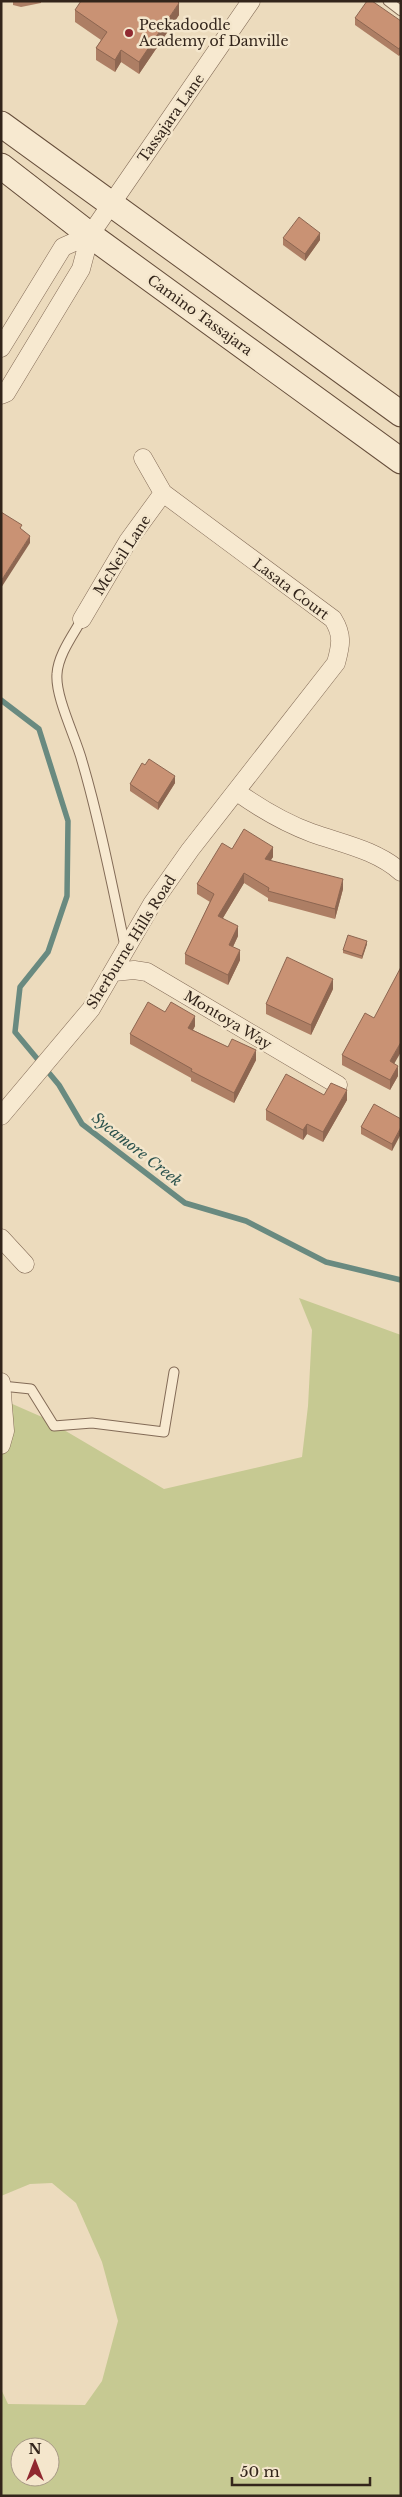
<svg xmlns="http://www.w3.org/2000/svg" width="402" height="2497" font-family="'Libre Baskerville',serif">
  <rect width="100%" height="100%" fill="#ecdbbd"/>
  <!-- green -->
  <path fill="#c6c992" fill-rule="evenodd" d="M299,1298l102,37v1161h-400v-107l7,15 77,1 17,-24 16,-60 -16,-59 -26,-59 -24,-20 -22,1 -29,12v-797l41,18 122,72 138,-32 6,-51 4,-76zM20,2447h30v30h-30z"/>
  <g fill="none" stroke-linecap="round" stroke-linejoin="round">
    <!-- stream -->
    <path stroke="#698a80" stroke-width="5.5" d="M1,700l38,29 29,92 -1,75 -19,56 -28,35 -5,45 44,53 23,39 103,79 61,18 80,41 75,18"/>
    <defs>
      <path id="lane" d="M388,1l13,10
        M82,619c-9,16 -24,36 -25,55 -2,23 19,64 25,87 18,61 30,124 43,185
        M2,1386l29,3 23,37 38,-3 72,9 10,-60"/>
      <path id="street" d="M1,348l62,-101 27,-12
        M1,395l5,-2 75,-124 9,-34 161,-234
        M82,619l46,-78 35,-48
        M237,792c24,17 48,31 75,41 31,11 64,17 89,39
        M114,972l20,-2 13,2 191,113
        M1,1116l90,-107 61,-105 38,-54 146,-187c5,-18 7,-28 -3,-44l-170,-126 -20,-35
        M1,1238l24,26
        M1,1382l4,49 -4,14"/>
      <path id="secondary" d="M1,124l400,290
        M1,166l89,69 311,226"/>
    </defs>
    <!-- lane casing -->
    <use href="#lane" stroke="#836b57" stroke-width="11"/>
    <!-- street casing -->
    <use href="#street" stroke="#836b57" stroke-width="19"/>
    <!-- secondary casing -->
    <use href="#secondary" stroke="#654d3a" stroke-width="27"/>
    <!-- lane -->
    <use href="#lane" stroke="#f7e9d0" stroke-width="9"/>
    <!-- street -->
    <use href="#street" stroke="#f7e9d0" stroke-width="18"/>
    <!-- secondary -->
    <use href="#secondary" stroke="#f7e9d0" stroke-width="25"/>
  </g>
  <!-- wall -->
  <path fill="#ad7e64" d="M13,1h28v2l-20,4 -8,-2z
    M75,10l104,5 -40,59 -18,-12 -6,10 -19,-12v-12l5,-8 -26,-18z
    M355,18l46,3v32l-2,3 -44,-31z
    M283,238l37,2 -15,21 -22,-16z
    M145,765l30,18 -17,27 -28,-19v-7z
    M232,849l41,8 -3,4 73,28 -8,30 -67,-18v-3l-24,-15 -21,35 15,18 -5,11 7,13 -12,25 -43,-21v-10l25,-52 -13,-8v-10z
    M367,944l-5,15 -19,-6v-3z
    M333,989l-22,46 -45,-21v-10z
    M165,1012l30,14 -2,4 35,17 28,13 -22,43 -43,-22v-3l-61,-34v-10z
    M342,1055l53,9 3,12 -8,14 -48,-25z
    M324,1095l23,5 -24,42 -16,-8 -4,6 -37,-20v-10z
    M401,1119l-9,32 -31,-17v-7z"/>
  <!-- shaded-wall -->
  <path fill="#8d6651" d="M179,3v12l-40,59v-12z
    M401,46v7l-2,3v-7z
    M121,50v12l-6,10v-12z
    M320,233v7l-15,21v-7z
    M30,536v7l-29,45v-7z
    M175,776v7l-17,27v-7z
    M273,847v10l-8,12v-10z
    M244,873v10l-26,43v-10z
    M343,879v10l-8,30v-10z
    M238,926v10l-9,19v-10z
    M367,941v3l-5,15v-3z
    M240,950v10l-12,25v-10z
    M333,979v10l-22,46v-10z
    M195,1016v10l-7,12v-10z
    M401,1042v10l-11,19v-10z
    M256,1050v10l-22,43v-10z
    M398,1066v10l-8,14v-10z
    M347,1090v10l-24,42v-10z
    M307,1124v10l-4,6v-10z
    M401,1127v7l-9,17v-7z"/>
  <!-- building -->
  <path fill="#c99274" stroke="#8d6651" d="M81,1h96l2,2 -40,59 -18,-12 -6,10 -19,-12 11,-16 -32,-22z
    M367,1h5l29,20v25l-2,3 -44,-31z
    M299,217l21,16 -15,21 -22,-16z
    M1,512l21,13 -2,3 10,8 -29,45z
    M149,759l26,17 -17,27 -28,-19 12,-21 3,2z
    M244,829l29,18 -8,12 78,20 -8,30 -67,-18 1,-3 -25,-15 -26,43 20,10 -9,19 11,5 -12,25 -43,-21 29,-60 -17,-10 25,-41 10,6z
    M348,935l19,6 -5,15 -19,-6z
    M287,957l46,22 -22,46 -45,-21z
    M401,967v75l-11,19 8,5 -8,14 -48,-25 23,-42 9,5z
    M148,1002l17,10 6,-10 24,14 -7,12 40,19 4,-8 24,11 -22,43 -43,-22 1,-2 -62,-35z
    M286,1074l38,21 7,-12 16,7 -24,42 -16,-8 -4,6 -37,-20z
    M374,1104l27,15v8l-9,17 -31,-17z"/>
  <!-- markers -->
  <circle fill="#902930" stroke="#f4e6cc" stroke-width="2" cx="129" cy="33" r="5"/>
  <g text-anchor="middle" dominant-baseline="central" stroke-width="5" stroke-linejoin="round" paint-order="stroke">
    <!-- poi labels -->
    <g font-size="14" fill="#33251b" stroke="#f4e6cc" text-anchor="start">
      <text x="139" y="25">Peekadoodle<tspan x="139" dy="16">Academy of Danville</tspan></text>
    </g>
    <!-- street labels -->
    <g font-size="14" fill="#33251b" stroke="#f4e6cc">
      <text transform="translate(171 118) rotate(-55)">Tassajara Lane</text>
      <text transform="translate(200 315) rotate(36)">Camino Tassajara</text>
      <text transform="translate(122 555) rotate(-57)">McNeil Lane</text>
      <text transform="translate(291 589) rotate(37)">Lasata Court</text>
      <text transform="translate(131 942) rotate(-58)">Sherburne Hills Road</text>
      <text transform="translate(228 1020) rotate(31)">Montoya Way</text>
    </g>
    <!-- water labels -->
    <g font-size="15" font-style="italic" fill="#2b524d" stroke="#f4e6cc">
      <text transform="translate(137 1149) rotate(38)">Sycamore Creek</text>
    </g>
  </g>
  <!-- border -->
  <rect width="402" height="2497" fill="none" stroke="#33251b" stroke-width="5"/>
  <!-- north arrow -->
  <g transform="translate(35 2462)"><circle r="24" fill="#f4e6cc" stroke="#a79985"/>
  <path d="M0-4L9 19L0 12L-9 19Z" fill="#902930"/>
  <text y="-8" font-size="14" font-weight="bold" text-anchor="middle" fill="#33251b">N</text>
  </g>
  <!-- scale -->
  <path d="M232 2477v8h138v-8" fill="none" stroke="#33251b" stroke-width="2.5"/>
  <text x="240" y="2477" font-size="15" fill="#33251b" stroke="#f4e6cc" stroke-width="4" paint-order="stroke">50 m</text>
</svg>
